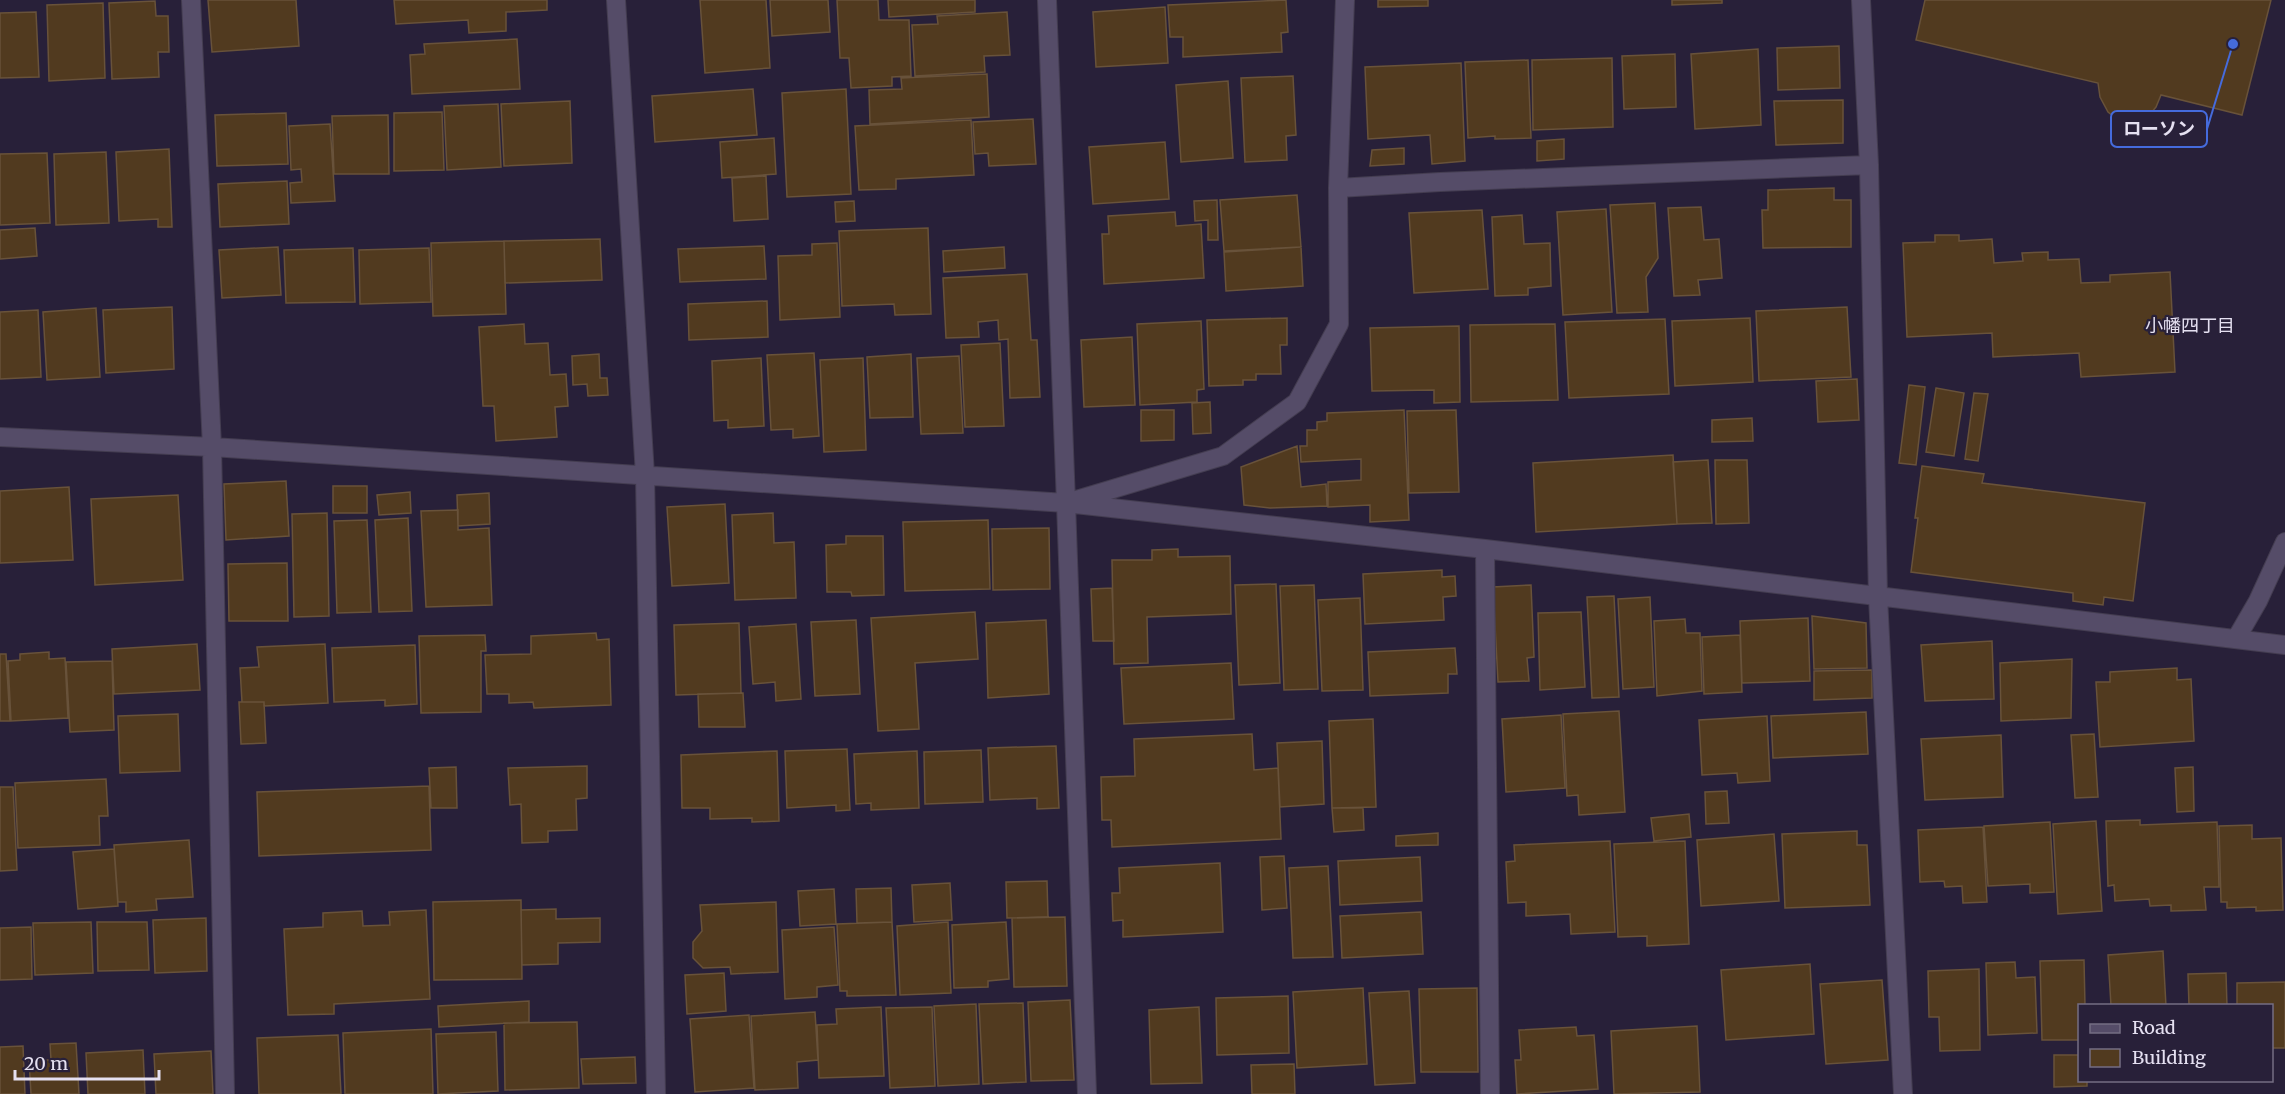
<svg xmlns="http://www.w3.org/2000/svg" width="2285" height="1094" font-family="Merriweather,'Noto Sans JP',serif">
  <rect width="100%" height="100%" fill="#282039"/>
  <!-- building -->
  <path fill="#513a1f" stroke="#68523a" stroke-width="1.5" d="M208,0h88l3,46 -87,6z
    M394,0h153v10l-41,2v19l-37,2 -1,-13 -72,4z
    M700,0h66l4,68 -65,5z
    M770,0h58l2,32 -58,4z
    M837,0h41l1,20h30l2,56 -19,1v9l-41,2 -2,-30h-9z
    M888,0h87v12l-86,5z
    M1286,0l2,32 -7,1 1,19 -99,5v-20h-13l-2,-32z
    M1378,0h50v6l-50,1z
    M1672,0h50v3l-50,2z
    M1925,0h346l-29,115 -81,-20 -5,12 -5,6 -9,5 -11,3 -14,-2 -9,-7 -8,-15 -2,-14 -182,-43z
    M155,1l1,15h12l1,36h-11l1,25 -47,2 -3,-76z
    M103,3l2,75 -56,3 -2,-76z
    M1165,7l3,56 -72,4 -3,-55z
    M36,12l3,65 -39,1v-65z
    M1007,12l3,43 -26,1 1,16 -70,4 -3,-51 26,-1 -1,-8z
    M517,39l3,50 -108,5 -2,-39 15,-1 -1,-10z
    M1839,46l1,42 -62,2 -1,-42z
    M1758,49l3,76 -66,4 -4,-75z
    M1675,54l1,53 -52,2 -2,-53z
    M1612,58l1,69 -80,3 -1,-70z
    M1528,60l3,78 -36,1v-3l-27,2 -3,-76z
    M1461,63l4,98 -33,3 -2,-29 -62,4 -3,-72z
    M987,74l2,43 -119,7 -1,-34 33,-1 -1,-11z
    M1293,76l3,59 -10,1 1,24 -42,2 -4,-84z
    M1228,81l5,77 -52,4 -5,-77z
    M753,89l4,46 -102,7 -3,-46z
    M846,89l5,105 -64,3 -5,-104z
    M1843,100v43l-67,2 -2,-44z
    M570,101l2,62 -68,3 -3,-62z
    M498,104l3,63 -54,3 -3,-64z
    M442,112l2,58 -50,1v-58z
    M286,113l2,51 -71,2 -2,-51z
    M388,115l1,59h-55l-2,-58z
    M1033,119l3,45 -47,2 -1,-13 -13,1 -2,-32z
    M971,120l3,55 -78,4v10l-37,1 -4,-64z
    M330,124l5,77 -44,2 -1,-20 12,-1 -1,-13 -10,1 -2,-44z
    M774,138l2,36 -54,4 -2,-36z
    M1564,139v20l-27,2v-20z
    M1165,142l4,57 -76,5 -4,-57z
    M1404,148v16l-34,2 2,-16z
    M169,149l3,78h-14v-8l-39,2 -3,-69z
    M106,152l3,71 -53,2 -2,-71z
    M47,153l3,70 -50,2v-71z
    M766,176l2,43 -34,2 -2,-43z
    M287,181l2,43 -69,3 -2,-43z
    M1834,188v12h17v47l-88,1 -1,-38h6v-20z
    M1297,195l4,52 -77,4 -4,-51z
    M1217,200l1,40h-10v-20l-13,1 -1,-20z
    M854,201l1,20 -19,1 -1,-20z
    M1655,203l3,55 -12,19 2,35 -31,1 -7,-108z
    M1701,207l3,33 15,-1 3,39 -24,2 2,15 -26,1 -6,-88z
    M1606,209l6,103 -49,3 -6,-103z
    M1482,210l6,79 -74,4 -5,-80z
    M1175,212l1,14 25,-2 3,54 -100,6 -2,-50h7l-1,-18z
    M1522,215l2,29 26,-1 1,43 -23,2v7l-33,1 -3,-79z
    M35,228l2,28 -37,3v-29z
    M928,228l3,86 -36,1 -1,-11 -52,2 -3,-75z
    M1935,235h24v6l33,-2 2,24 29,-2 -1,-8 26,-1v8l31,-1 2,24 29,-1v-7l60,-3 5,100 -94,5 -2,-24 -86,4 -1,-24 -85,4 -4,-94 32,-1z
    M600,239l2,41 -97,3 -1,-42z
    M504,241l2,73 -73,2 -2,-73z
    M837,243l3,74 -60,3 -2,-64 34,-1v-11z
    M764,246l2,33 -86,3 -2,-33z
    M278,247l3,48 -59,3 -3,-48z
    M1004,247l1,21 -61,4 -1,-21z
    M1301,247l2,39 -77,5 -2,-39z
    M353,248l2,54 -69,1 -2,-53z
    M429,248l2,54 -71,2 -1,-54z
    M1027,274l4,66h6l3,57 -30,1 -2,-59 -9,1 -1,-20 -20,2 1,15 -33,1 -3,-60z
    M767,301l1,36 -79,3 -1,-36z
    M172,307l2,62 -68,4 -3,-63z
    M1847,307l4,70 -92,4 -3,-70z
    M96,308l4,69 -53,3 -4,-68z
    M38,310l3,67 -41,2v-67z
    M1287,318v27h-7l1,29h-25v6h-13v5l-34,1 -2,-66z
    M1750,318l3,64 -78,4 -3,-65z
    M1665,319l4,75 -100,4 -4,-76z
    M1201,321l3,68 -7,1v12l-57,3 -3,-81z
    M524,324l1,20 23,-1 2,32 16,-1 2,32 -13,1 2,30 -61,4 -2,-35h-11l-4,-79z
    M1555,324l3,76 -87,2 -1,-77z
    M1459,326l1,76 -26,1v-13l-62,1 -2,-63z
    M1132,337l3,68 -51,2 -3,-67z
    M1000,343l4,83 -39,1 -4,-82z
    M814,353l5,83 -26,2v-9l-22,1 -4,-75z
    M599,354l1,24h7l1,17 -20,1 -1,-12 -14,1 -1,-29z
    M911,354l2,63 -43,1 -3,-61z
    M959,356l4,77 -42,1 -4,-76z
    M761,358l3,68 -36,2v-8l-14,1 -2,-60z
    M863,358l3,92 -42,2 -4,-92z
    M1857,379l2,41 -41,2 -2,-41z
    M1909,385l16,2 -9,78 -17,-2z
    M1936,388l28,5 -10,63 -28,-4z
    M1974,393l14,1 -10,67 -13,-2z
    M1210,402l1,31 -18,1 -1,-31z
    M1141,410h33v30l-33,1z
    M1404,410l5,110 -39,2v-17l-42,2v-25l33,-2v-21l-60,3 -1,-16h7v-16h10v-8l10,-1v-8z
    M1456,410l3,82 -50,1 -2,-82z
    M1752,418l1,23 -41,1v-22z
    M1297,446l4,41 25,-3 1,22 -57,2 -26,-3 -3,-38z
    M1673,455l4,69 -141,8 -3,-69z
    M1708,460l4,63 -35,1 -4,-62z
    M1715,460h32l2,63 -33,1z
    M1922,466l62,8 -2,9 163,20 -12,98 -29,-4 -1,8 -30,-4v-8l-162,-21 7,-54h-3z
    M286,481l3,55 -63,4 -2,-56z
    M333,486h34v27h-34z
    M69,487l4,73 -73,3v-72z
    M410,492l1,21 -32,2 -2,-20z
    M489,493l1,31 -32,2 -1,-31z
    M178,495l5,85 -88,5 -4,-86z
    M725,504l4,79 -57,3 -5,-79z
    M458,510v20l31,-2 3,77 -66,2 -5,-96z
    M327,513l2,103 -35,1 -2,-103z
    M773,513l1,30 20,-1 2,56 -61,2 -3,-85z
    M408,518l4,93 -33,1 -4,-92z
    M367,520l4,92 -34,1 -3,-92z
    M988,520l2,69 -85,2 -2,-69z
    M1049,528l1,61 -57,1 -1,-61z
    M846,536h37l1,59 -32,1 -1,-4h-24l-1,-47 20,-1z
    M1178,549v8l52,-1 1,58 -84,3 1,46 -34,1 -2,-104h40v-10z
    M287,563l1,58h-59l-1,-57z
    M1442,570v7l13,-1 1,20 -13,1 1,23 -79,4 -2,-50z
    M1276,584l4,99 -41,2 -4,-100z
    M1314,585l4,104 -34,1 -4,-104z
    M1531,585l3,72 -7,1 2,23 -31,1 -5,-95z
    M1112,588l2,53h-21l-2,-52z
    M1614,596l5,101 -27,1 -5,-101z
    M1650,597l4,90 -31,2 -5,-90z
    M1360,598l3,92 -41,1 -4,-91z
    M975,612l3,47 -63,4 4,66 -41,2 -7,-113z
    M1581,612l4,75 -45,3 -2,-77z
    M1812,616l54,7 1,45 -53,1z
    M1808,618l2,63 -68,2 -2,-62z
    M1685,619l1,14h14l2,58 -45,5 -3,-75z
    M856,620l4,74 -45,2 -4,-74z
    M1046,620l3,74 -61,4 -2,-75z
    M739,623l2,70 -65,2 -2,-70z
    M796,624l5,75 -25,2 -1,-19 -22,2 -4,-57z
    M596,633l1,7 12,-1 2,66 -77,3 -1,-6 -24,1v-9h-22l-2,-39 46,-1v-18z
    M485,635l1,16h-5v61l-60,1 -2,-77z
    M1740,635l2,57 -38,2 -2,-57z
    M1992,641l2,58 -69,2 -4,-56z
    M197,644l3,46 -86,4 -2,-45z
    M325,644l3,59 -64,3v-4h-22l-2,-34 19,-1 -2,-20z
    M415,645l2,59 -32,2v-6l-51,2 -2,-54z
    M1455,648l2,26h-9v19l-78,3 -2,-44z
    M49,652v7l16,-1 3,60 -57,3 -3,-60 12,-1v-6z
    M0,654h6l4,67h-10z
    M2072,659l-1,59 -70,3 -1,-58z
    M112,661l2,69 -44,2 -4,-70z
    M1231,663l3,56 -110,5 -3,-56z
    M2177,668v12l14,-1 3,62 -94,6 -4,-65h14v-10z
    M1872,670v28l-58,2v-29z
    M743,693l2,34h-46l-1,-33z
    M239,702h25l2,41 -25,1z
    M1619,711l6,101 -46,3 -1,-20 -11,1 -4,-82z
    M1866,712l2,42 -95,4 -2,-42z
    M178,714l2,57 -60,2 -2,-57z
    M1561,715l4,73 -59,4 -4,-73z
    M1767,716l3,65 -32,2 -1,-10 -35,2 -3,-55z
    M1373,719l3,88 -44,1 -3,-87z
    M1252,734l2,36 24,-2 3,71 -169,8 -1,-27h-9l-1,-43 34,-1 -1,-37z
    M2094,734l4,63 -23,1 -4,-63z
    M2001,735l2,62 -78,3 -4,-61z
    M1322,741l2,63 -44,3 -3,-64z
    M1056,746l3,62 -22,1v-11l-47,2 -2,-52z
    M847,749l3,61 -14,1v-6l-49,3 -2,-57z
    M981,750l2,52 -58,2 -1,-52z
    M777,751l2,70 -27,1v-4l-42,1v-11h-28l-1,-53z
    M917,751l2,57 -48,2v-7l-15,1 -2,-50z
    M587,766v32l-11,1 1,31 -29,1v11l-26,1 -1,-39 -11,1 -2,-37z
    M456,767l1,41h-26l-2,-40z
    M2193,767l1,44 -17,1 -2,-44z
    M106,779l2,37h-9l1,29 -82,3 -3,-65z
    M429,786l2,64 -172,6 -2,-64z
    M0,787h13l4,83 -17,1z
    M1727,791l2,32 -23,1 -1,-32z
    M1332,808h31l1,22 -30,2z
    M1689,814l2,23 -37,4 -3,-23z
    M2140,820v5l77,-3 2,65h-15l2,23 -35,1v-6l-21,1 -1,-7 -34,2 -1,-16 -6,1 -2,-65z
    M2096,821l6,90 -44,3 -5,-90z
    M2050,822l4,70 -24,1v-9l-42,2 -4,-60z
    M2252,825v14l29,-1 2,72 -27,1v-4l-29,1v-6h-6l-2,-76z
    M1983,827l4,75 -24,1 -1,-17 -17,1 -1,-6 -24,1 -2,-52z
    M1857,831v14h10l3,60 -85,3 -3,-74z
    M1438,833v12l-42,1v-10z
    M1774,834l5,67 -78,5 -4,-66z
    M189,840l4,57 -37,2 1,11 -31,2v-10h-8l-4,-57z
    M1610,841l5,91 -44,2 -1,-20 -44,2v-14l-18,1 -2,-41 9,-1 -1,-16z
    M1685,841l4,103 -42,2v-10l-29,1 -4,-93z
    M114,849l4,57 -40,3 -5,-57z
    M1284,856l3,52 -25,2 -2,-53z
    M1420,857l2,44 -82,4 -2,-44z
    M1220,863l3,69 -100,5v-17l-10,1 -1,-28h8l-1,-25z
    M1328,866l5,91 -40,1 -4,-90z
    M1047,881l1,36 -41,1 -1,-36z
    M950,883l2,37 -38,2 -2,-37z
    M891,888l1,34 -35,1 -1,-34z
    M834,889l2,35 -36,2 -2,-35z
    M521,900l1,79 -88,1 -1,-78z
    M776,902l2,70 -47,2 -1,-7 -27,1 -10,-10v-16l9,-11 -2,-26z
    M556,909v10l44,-1v24l-42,1v21l-36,1 -1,-55z
    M426,910l4,89 -96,5v10l-46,1 -4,-86 39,-2v-14l39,-2 1,15 27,-1 -1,-13z
    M1421,912l2,42 -81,4 -2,-42z
    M1065,917l2,69 -53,1 -2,-69z
    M206,918l1,53 -52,2 -2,-53z
    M91,922l2,51 -58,2 -2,-52z
    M97,922h50l2,48 -51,1z
    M892,922l4,73 -49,1v-5h-7l-3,-67z
    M948,922l3,71 -51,2 -3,-69z
    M1006,922l3,57 -21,2v6l-34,1 -2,-63z
    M31,927l1,52 -32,1v-52z
    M834,927l4,58 -21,2v10l-32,2 -3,-69z
    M2163,951l3,55h-55l-3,-51z
    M2084,960l1,46h-5v34h-38l-2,-79z
    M2015,962l1,16 19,-1 2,56 -49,2 -2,-72z
    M1810,964l4,70 -88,6 -5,-70z
    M1979,969l1,81 -40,1 -1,-34h-10l-1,-46z
    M724,973l2,38 -39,3 -2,-39z
    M2226,973l1,33h-38l-1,-32z
    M1882,980l6,80 -62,4 -6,-80z
    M2285,982v66h-13v-42h-35v-23z
    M1363,988l4,76 -70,4 -4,-76z
    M1477,988l1,84h-57l-2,-83z
    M1409,991l6,92 -40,2 -6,-92z
    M1288,996l1,57 -72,2 -1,-57z
    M1070,1000l4,80 -43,1 -3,-79z
    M529,1001v21l-90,5 -1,-21z
    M1023,1003l3,79 -43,2 -4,-80z
    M976,1004l3,80 -41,2 -4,-80z
    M881,1007l3,69 -65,2 -2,-53 20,-1 -1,-15z
    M932,1007l3,79 -45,2 -4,-80z
    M1199,1007l3,76 -51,1 -2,-74z
    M815,1012l3,48 -21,2 1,26 -43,2 -4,-74z
    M749,1015l5,73 -59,4 -5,-73z
    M577,1022l2,66 -74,2 -1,-67z
    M1697,1026l3,66 -86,2 -3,-63z
    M1576,1027l1,9 17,-1 4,54 -81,5 -2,-34h6l-2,-30z
    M431,1029l2,65h-88l-2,-61z
    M496,1032l2,59 -60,3 -2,-60z
    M338,1035l3,59h-82l-2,-56z
    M76,1043l3,51h-48l-2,-34h22l-1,-16z
    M23,1046l2,48h-25v-47z
    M143,1050l2,44h-57l-2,-41z
    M211,1051l2,43h-57l-2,-40z
    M2054,1055h26v25h7v6l-33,1z
    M635,1057l1,26 -53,1 -2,-25z
    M1294,1064l1,30h-43l-1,-29z"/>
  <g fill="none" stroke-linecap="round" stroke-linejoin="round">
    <defs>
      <path id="street" d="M191,0l21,447 13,647
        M616,0l29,475 11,619
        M1047,0l19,503 157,-47 74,-54 42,-78 -1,-136 7,-188
        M1861,0l8,165 9,432 25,497
        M1338,188l102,-6 429,-17
        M0,437l212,10 854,56 419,46 800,96
        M1066,503l21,591
        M1485,549l5,545
        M2236,639l22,-38 27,-59"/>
    </defs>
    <!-- street casing -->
    <use href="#street" stroke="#443d51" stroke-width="20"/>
    <!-- street -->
    <use href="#street" stroke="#554c68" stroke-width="18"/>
  </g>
  <g text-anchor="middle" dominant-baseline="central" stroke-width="4.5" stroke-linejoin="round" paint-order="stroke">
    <!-- neighbourhood labels -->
    <g font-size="18" fill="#e5e0f1" stroke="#282039">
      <text x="2190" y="325">小幡四丁目</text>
    </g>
  </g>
  <!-- callouts -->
  <path fill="none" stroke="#456bdd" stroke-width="2" d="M2233 44L2207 129"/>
  <circle fill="#456bdd" stroke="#282039" stroke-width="2" cx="2233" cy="44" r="6"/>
  <rect fill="#282039" stroke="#456bdd" stroke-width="2" x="2111" y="111" width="96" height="36" rx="6"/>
  <g font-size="18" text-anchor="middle" font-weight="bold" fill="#e5e0f1">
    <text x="2159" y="135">ローソン</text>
  </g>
  <!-- legend -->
  <rect x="2078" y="1004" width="195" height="78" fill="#282039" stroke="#746d83" stroke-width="1.5"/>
  <rect x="2090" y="1024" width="30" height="9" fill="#554c68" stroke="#746d83" stroke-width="1.5"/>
  <text x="2132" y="1034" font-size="18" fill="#e5e0f1">Road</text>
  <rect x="2090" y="1049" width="30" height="18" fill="#513a1f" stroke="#746d83" stroke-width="1.5"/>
  <text x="2132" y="1064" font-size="18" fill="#e5e0f1">Building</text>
  <!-- scale -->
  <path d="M15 1070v9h144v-9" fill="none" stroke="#e5e0f1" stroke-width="3"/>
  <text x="24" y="1070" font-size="18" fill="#e5e0f1" stroke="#282039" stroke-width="4.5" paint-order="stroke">20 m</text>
</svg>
